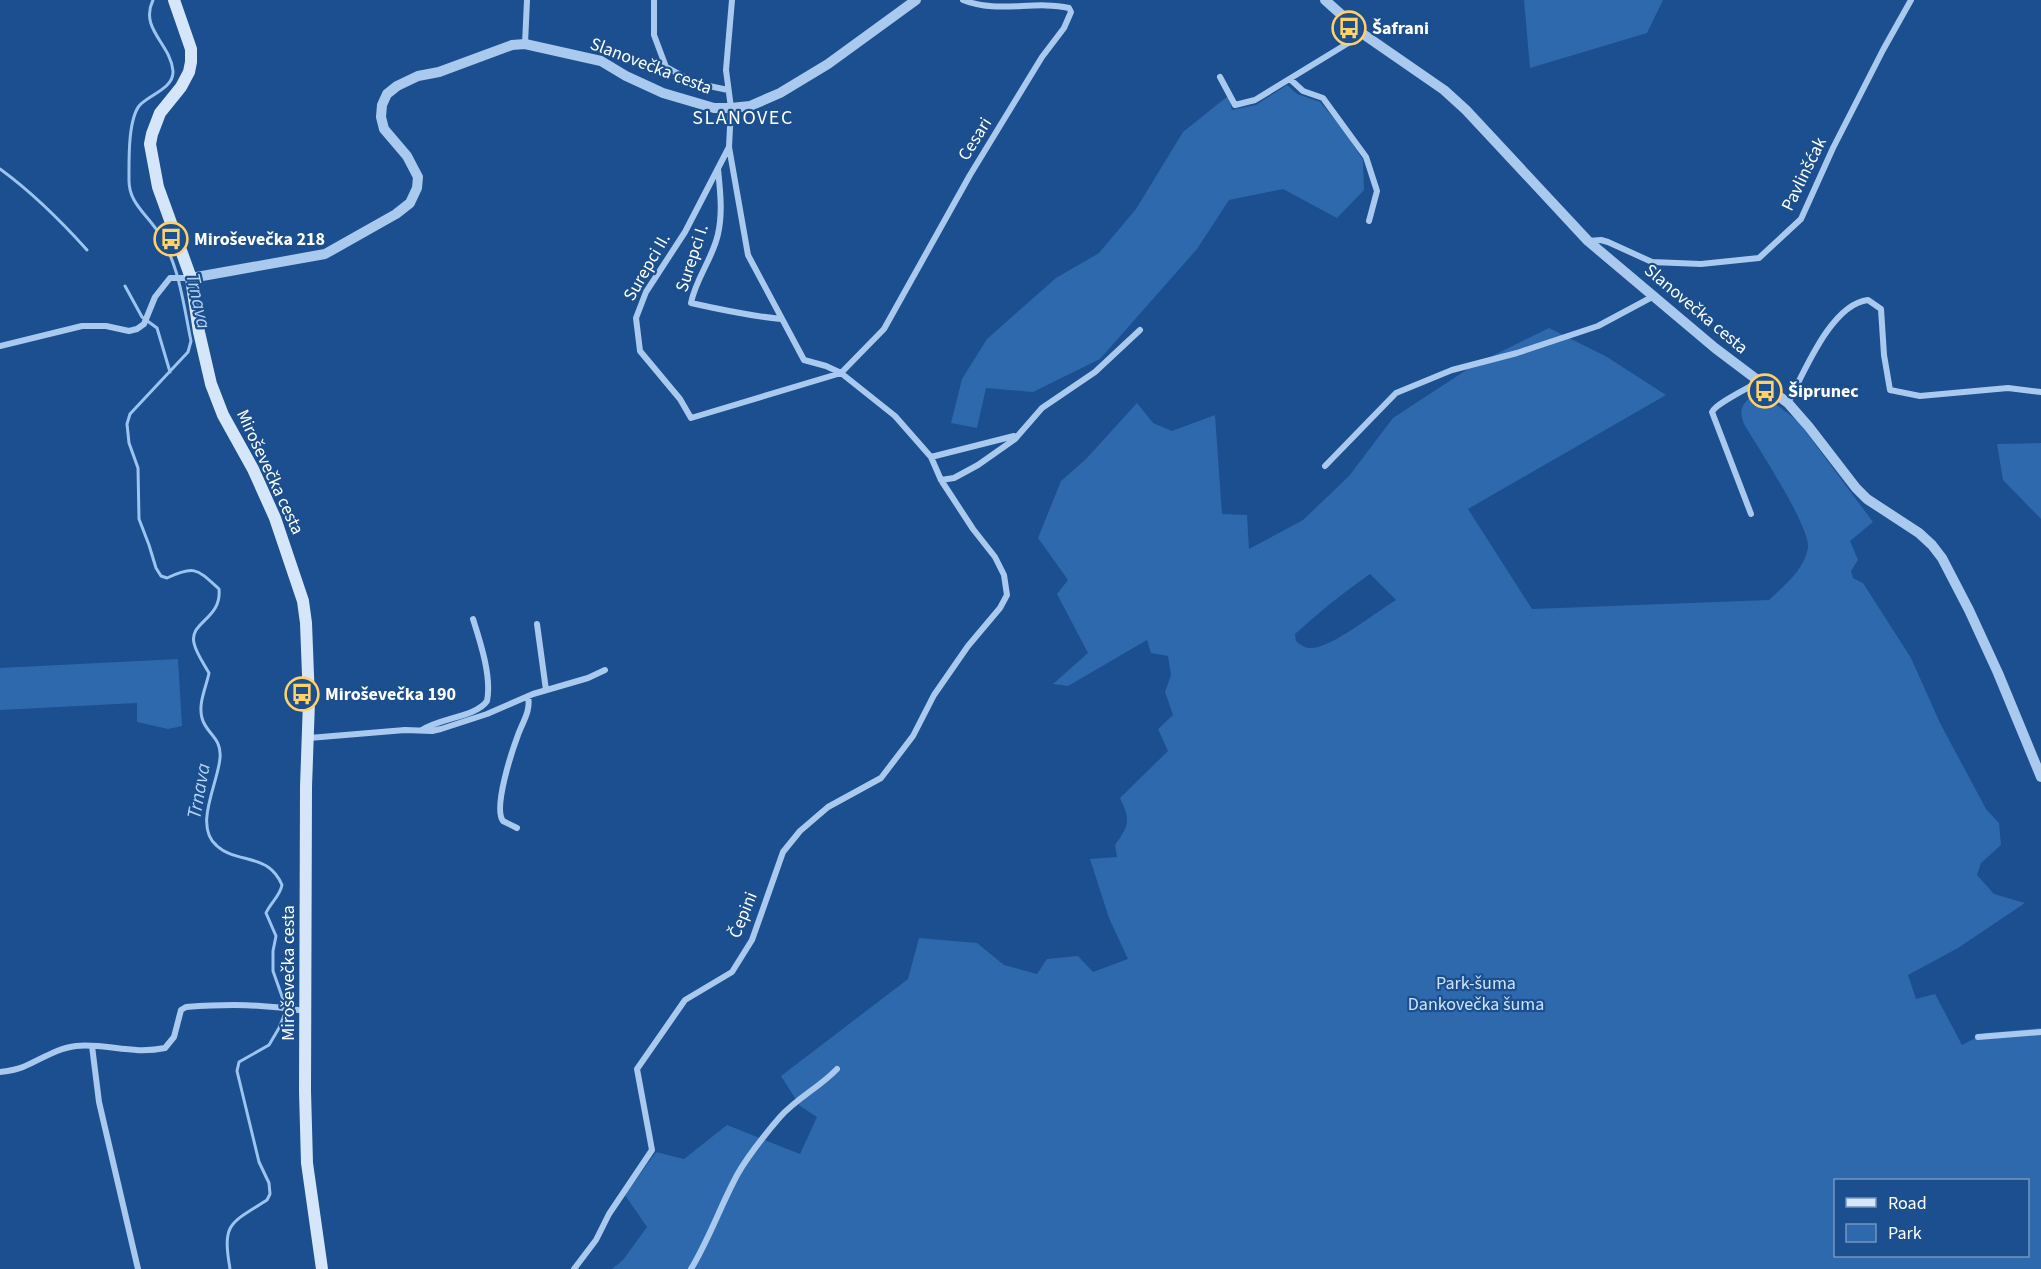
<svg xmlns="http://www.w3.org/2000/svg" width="2041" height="1269" font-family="'Source Sans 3',sans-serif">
  <rect width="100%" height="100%" fill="#1b4f8f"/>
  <!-- green -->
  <path fill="#2e69ad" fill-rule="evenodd" d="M1524,0h139l-16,33 -117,35z
    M1287,85l10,9 23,8 23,27 20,31 1,30 -27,28 -54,-29 -54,11 -32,49 -97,110 -67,33 -47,-4 -9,40 -26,-5 11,-44 25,-40 69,-61 43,-25 37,-44 47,-77 45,-36 4,14 24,-5z
    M1549,328l58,29 59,38 -198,114 64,100 237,-9c15,-14 35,-30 39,-52 3,-20 -51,-102 -64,-124 -7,-18 1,-22 14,-33l40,30 75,101 -23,19 8,19 -7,11 2,7 10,5 48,75 29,65 46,86 13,14 2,22 -20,18 -4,12 17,19 31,9 -67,45 -50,27 8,24 19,-5 27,51 23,-12 56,-5v241h-1429l11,-9 24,-33 -22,-32 31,-43 28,7 43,-34 73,29 17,-37 -17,-11 -19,-30 127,-97 11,-41 58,5 27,22 33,9 10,-15 31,-3 15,16 35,-13 -19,-41 -19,-59 27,-2 -2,-12c14,-20 16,-24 5,-47l48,-47 -10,-22 15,-14 -8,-23 6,-17 -3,-19 -17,-3 -4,-13 -79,46 -15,-2 35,-31 -31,-59 11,-14 -30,-42 23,-57 25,-22 51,-56 16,20 19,8 43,-16 7,99 25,1 2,34 54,-29 46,-44 44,-58 81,-53zM1370,574l26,26c-20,12 -62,46 -83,48 -8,1 -12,-3 -17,-7l-1,-7c24,-22 49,-42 75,-60zM1836,1180h192v76h-192z
    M2041,443v76l-38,-39 -6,-36z
    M178,659l4,67 -14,3 -31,-7v-19l-137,7v-42z"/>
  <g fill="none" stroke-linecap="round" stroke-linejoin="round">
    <!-- stream -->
    <path stroke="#9cc4f0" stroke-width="3" d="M153,0c-14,29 18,44 20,71 1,18 -25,24 -34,35 -11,15 -10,54 -10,72 -1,23 15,34 27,51 23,33 27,73 35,112l-3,11 -58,62 -3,10 2,19 9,25 1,51 10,26 7,23 5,8 6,2c28,-13 30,-9 52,11 3,30 -30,33 -25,54 2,10 10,21 15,30 -3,15 -11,30 -7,45 4,16 20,19 18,40 -2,26 -27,68 -3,88 14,13 37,11 51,21 6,4 11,11 14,18 -2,11 -11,17 -16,28l10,23 -3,15v20l11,31 1,11 -6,15 -10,17 -30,17 -2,9 22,91 10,21 1,11 -3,6c-37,24 -45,22 -37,69
      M0,169c33,24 60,51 87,81
      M125,286l17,31 15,11 13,44"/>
    <!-- minor -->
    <path stroke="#a9c9ee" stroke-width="6" d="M654,0v35l12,32 29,16 33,7
      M525,44l2,-44
      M1220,77l15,28 20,-5 108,-66
      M1290,79l13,12 20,7 43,59 11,34 -8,30
      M729,147l-44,85 -39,60 -10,26 4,33 40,48 11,19 150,-45 43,-44 86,-154 72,-118 22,-29 7,-16 -2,-4c-35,-8 -72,6 -106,-8
      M718,169c2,21 5,43 0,65 -5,24 -22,44 -27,69 31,7 60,13 90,16
      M1588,241l13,-1 7,2 44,20 49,2 58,-6 42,-39 32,-71 50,-98 28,-50
      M0,346l82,-20h24l23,5 8,-2 7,-5 11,-27 15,-19h21
      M1788,403c16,-30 43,-99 80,-103l13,9 3,46 6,35 30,6 88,-8 33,4
      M931,457l83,-21
      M1325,466l71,-73 56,-23 65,-17 81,-27 56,-30
      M941,480l13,-2 24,-13 37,-26 27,-31 53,-36 45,-42
      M1751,514l-39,-102c3,-8 36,-24 46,-30
      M537,624l9,66
      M422,730c17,-12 54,-13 65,-29 5,-24 -7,-60 -14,-82
      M309,738l96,-8 27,1 9,-2 46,-15 46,-20 55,-16 17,-8
      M517,828l-14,-7c-10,-13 9,-70 15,-86 5,-14 13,-24 10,-39
      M1978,1037l63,-5
      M92,1046l7,56 39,167
      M0,1072c8,-1 16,-2 23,-5 17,-7 34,-19 53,-21 30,-3 56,9 89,2l9,-11 7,-27 5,-3c42,-3 78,-3 119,4
      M574,1269l22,-29 13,-26 43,-64 -15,-81 48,-69 47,-28 20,-32 31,-88 17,-21 28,-24 53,-29 32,-42 21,-41 34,-49 32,-38 7,-13 -3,-20 -9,-18 -22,-28 -32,-49 -10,-23 -36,-41 -54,-43 -15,-7 -22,-6 -56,-105 -19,-108 2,-39 -5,-38 6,-70
      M691,1269c17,-28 28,-59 43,-88 9,-19 32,-48 46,-64 17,-19 40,-30 57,-48"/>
    <!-- tertiary -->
    <path stroke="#a9c9ee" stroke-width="10" d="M1325,0l38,34 81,56 22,20 122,131 127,107 73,55 21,24 47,61 11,11 52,34 13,12 10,13 27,52 29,63 43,104
      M191,278l134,-24 71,-40 14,-11 7,-15 1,-11 -11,-21 -23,-27 -3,-12 1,-12 5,-11 10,-8 21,-10 21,-4 73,-27 13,-1 76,17 25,15 37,17 51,15h17l19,-2 30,-13 48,-29 88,-64"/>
    <!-- secondary -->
    <path stroke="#d6e6fa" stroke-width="12" d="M174,0l17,49v13l-2,10 -8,15 -21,26 -8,21 -2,10 8,43 33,91 8,54 12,52 12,31 30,54 22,49 28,83 3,22 3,78 -3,86 -1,304 2,72 15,106"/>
  </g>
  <!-- icons -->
  <defs>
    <symbol id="bus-ring" viewBox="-11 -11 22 22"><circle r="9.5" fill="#1b4f8f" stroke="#ffd166" stroke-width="1.5"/><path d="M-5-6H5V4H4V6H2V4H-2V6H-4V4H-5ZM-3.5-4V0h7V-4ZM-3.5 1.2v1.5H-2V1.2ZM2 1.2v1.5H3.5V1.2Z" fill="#ffd166"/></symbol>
  </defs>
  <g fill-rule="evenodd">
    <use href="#bus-ring" x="1330" y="9" width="38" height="38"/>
    <use href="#bus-ring" x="152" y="220" width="38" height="38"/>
    <use href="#bus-ring" x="1746" y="372" width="38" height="38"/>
    <use href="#bus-ring" x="283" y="675" width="38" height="38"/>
  </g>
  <g text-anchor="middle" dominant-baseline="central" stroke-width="4.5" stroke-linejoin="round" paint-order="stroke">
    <!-- poi labels -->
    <g font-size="18" font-weight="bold" fill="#fff" stroke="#1b4f8f" text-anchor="start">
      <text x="1372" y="28">Šafrani</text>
      <text x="194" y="239">Miroševečka 218</text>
      <text x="1788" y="391">Šiprunec</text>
      <text x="325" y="694">Miroševečka 190</text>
    </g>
    <!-- street labels -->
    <g font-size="18" fill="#fff" stroke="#1b4f8f">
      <text transform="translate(651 66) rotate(21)">Slanovečka cesta</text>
      <text transform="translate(975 139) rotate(-58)">Cesari</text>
      <text transform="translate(1804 174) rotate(-64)">Pavlinšćak</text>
      <text transform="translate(692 258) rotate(-72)">Surepci I.</text>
      <text transform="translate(647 267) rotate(-60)">Surepci II.</text>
      <text transform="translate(1696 309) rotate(40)">Slanovečka cesta</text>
      <text transform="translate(270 472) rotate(65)">Miroševečka cesta</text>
      <text transform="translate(743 915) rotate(-68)">Čepini</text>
      <text transform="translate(288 973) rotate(-90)">Miroševečka cesta</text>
    </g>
    <!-- park labels -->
    <g font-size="18" fill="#cfe3fa" stroke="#1b4f8f">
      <text x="1476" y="983">Park-šuma<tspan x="1476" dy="21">Dankovečka šuma</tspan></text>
    </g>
    <!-- neighbourhood labels -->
    <g font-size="20" letter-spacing="1.5" fill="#fff" stroke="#1b4f8f">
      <text x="743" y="118">SLANOVEC</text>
    </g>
    <!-- water labels -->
    <g font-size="20" font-style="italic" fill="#b5d3f5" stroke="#1b4f8f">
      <text transform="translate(198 301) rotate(78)">Trnava</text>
      <text transform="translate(199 791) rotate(-80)">Trnava</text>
    </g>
  </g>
  <!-- legend -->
  <rect x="1834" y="1179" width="195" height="78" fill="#1b4f8f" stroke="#7695bc" stroke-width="1.5"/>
  <rect x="1846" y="1198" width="30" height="9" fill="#d6e6fa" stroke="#7695bc" stroke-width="1.5"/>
  <text x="1888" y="1209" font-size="18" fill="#ffffff">Road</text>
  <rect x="1846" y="1224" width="30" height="18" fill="#2e69ad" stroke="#7695bc" stroke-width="1.5"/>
  <text x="1888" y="1239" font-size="18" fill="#ffffff">Park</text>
</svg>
